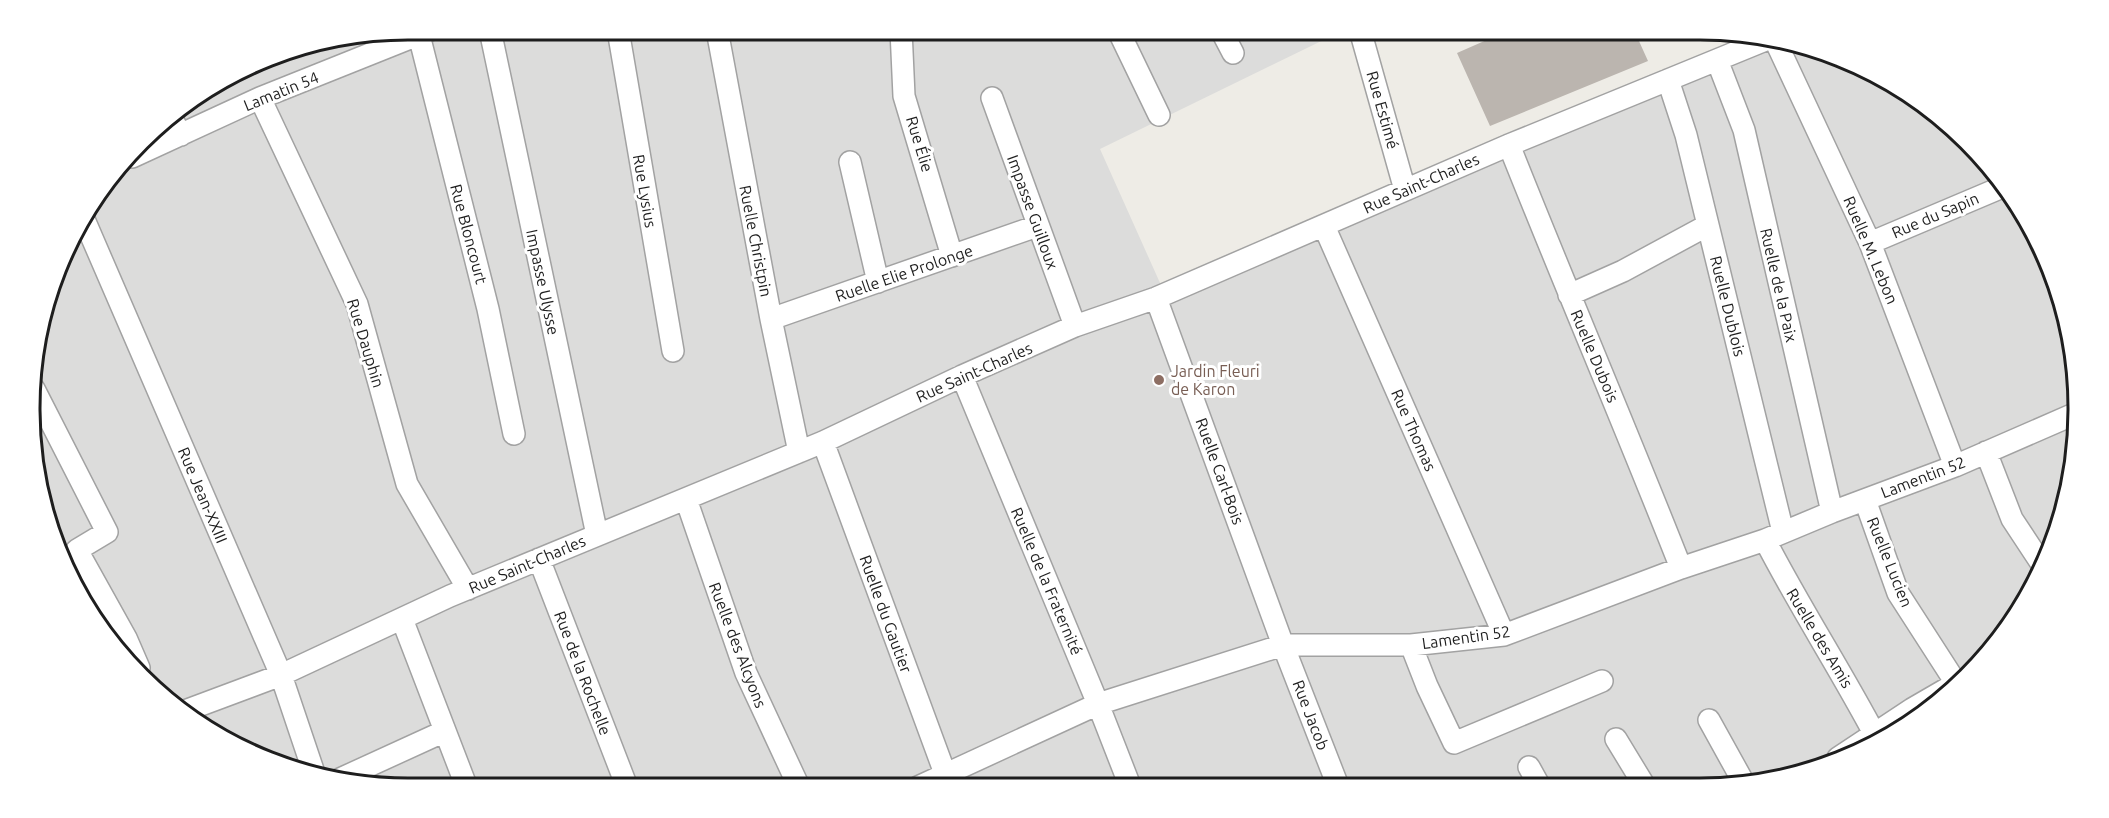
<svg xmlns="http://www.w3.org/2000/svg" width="2109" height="818" font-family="Ubuntu,sans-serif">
  <rect width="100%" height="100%" fill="#eeece6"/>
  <!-- residential -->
  <path fill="#dcdcdb" d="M409,30h935l-244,119 69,154 338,-148 277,-114 14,2 133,66 97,111 48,140 -10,147 -51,112 -65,75 -83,55 -117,36 -1341,3 -98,-13 -132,-65 -85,-91 -57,-136 -4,-124 48,-139 78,-96 128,-74z"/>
  <!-- building -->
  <path fill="#bbb5af" d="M1497,30h137l14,31 -158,65 -33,-73 41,-18z"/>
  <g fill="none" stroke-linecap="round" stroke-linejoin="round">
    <defs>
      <path id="minor" d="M415,30l4,5 69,274 26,125
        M490,30l107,505
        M618,30l55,321
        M717,30l54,289 28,133
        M901,30l3,66 48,160
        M1118,30l41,85
        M1221,30l12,23
        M1360,30l45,160
        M1775,40l95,203 85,223
        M1717,60l27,70 88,382
        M1668,80l18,55 97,397
        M260,98l97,206 50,180 61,105
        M992,98l83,228
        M171,117l10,18
        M1509,145c56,141 116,281 172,423
        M132,157l128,-59 170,-68
        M850,162l28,120
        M83,217l198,458 34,101
        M1324,226l180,409
        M1870,243l130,-55
        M1569,295l54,-24 85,-46
        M1156,298l127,347 55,141
        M771,319l266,-93
        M962,376l136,328 32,82
        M34,389l73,143 -30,18 49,88 13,30
        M823,442l127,345
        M1986,452l26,67 29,44
        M686,499l60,174 53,114
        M1865,500l33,93 58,90
        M1765,540c34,66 75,129 110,195
        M539,559l88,228
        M402,619l65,169
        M1411,645l16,41 27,57 148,-62
        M182,712l99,-37 169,-79 373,-154 139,-66 113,-50 81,-28 353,-153 259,-106
        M1709,720l36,65
        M1616,739l28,46
        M1838,758l74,-49 50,-29
        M1529,767l10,18
        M340,779l105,-48
        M918,787l180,-83 185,-59h128l93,-10 177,-67 84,-28 67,-28 123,-46 117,-51"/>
    </defs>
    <!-- minor casing -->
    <use href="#minor" stroke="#a2a2a2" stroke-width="24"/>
    <!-- minor -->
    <use href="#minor" stroke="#fff" stroke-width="21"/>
  </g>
  <!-- markers -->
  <circle fill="#8d6e63" stroke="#fff" stroke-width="2" cx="1159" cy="380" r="6"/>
  <g text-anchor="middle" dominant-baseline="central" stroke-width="6" stroke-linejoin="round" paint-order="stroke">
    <!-- street labels -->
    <g font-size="16" fill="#1e1e1e" stroke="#fff">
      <text transform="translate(281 91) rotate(-22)">Lamatin 54</text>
      <text transform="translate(1383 110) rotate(74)">Rue Estimé</text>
      <text transform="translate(920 144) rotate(73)">Rue Élie</text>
      <text transform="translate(1421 183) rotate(-24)">Rue Saint-Charles</text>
      <text transform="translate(645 191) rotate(80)">Rue Lysius</text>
      <text transform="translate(1033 212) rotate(70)">Impasse Guilloux</text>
      <text transform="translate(1935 215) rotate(-23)">Rue du Sapin</text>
      <text transform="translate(469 234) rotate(75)">Rue Bloncourt</text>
      <text transform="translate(756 241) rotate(79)">Ruelle Christpin</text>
      <text transform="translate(1871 250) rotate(67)">Ruelle M. Lebon</text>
      <text transform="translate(904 273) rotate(-19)">Ruelle Elie Prolonge</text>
      <text transform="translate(543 282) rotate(78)">Impasse Ulysse</text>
      <text transform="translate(1779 285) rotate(77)">Ruelle de la Paix</text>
      <text transform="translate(1728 306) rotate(76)">Ruelle Dublois</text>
      <text transform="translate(366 343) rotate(73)">Rue Dauphin</text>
      <text transform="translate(1595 356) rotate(67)">Ruelle Dubois</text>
      <text transform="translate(974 372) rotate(-24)">Rue Saint-Charles</text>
      <text transform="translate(1414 430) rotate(66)">Rue Thomas</text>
      <text transform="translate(1220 471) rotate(70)">Ruelle Carl-Bois</text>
      <text transform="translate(1923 477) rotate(-21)">Lamentin 52</text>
      <text transform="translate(203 495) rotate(67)">Rue Jean-XXIII</text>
      <text transform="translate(1890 562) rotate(68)">Ruelle Lucien</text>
      <text transform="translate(527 564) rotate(-23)">Rue Saint-Charles</text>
      <text transform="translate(1047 581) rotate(67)">Ruelle de la Fraternité</text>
      <text transform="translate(886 614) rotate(70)">Ruelle du Gautier</text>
      <text transform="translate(1466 637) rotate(-8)">Lamentin 52</text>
      <text transform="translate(1820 638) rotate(59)">Ruelle des Amis</text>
      <text transform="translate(738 645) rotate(69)">Ruelle des Alcyons</text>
      <text transform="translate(583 673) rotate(69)">Rue de la Rochelle</text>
      <text transform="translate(1311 715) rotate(69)">Rue Jacob</text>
    </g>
    <!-- education labels -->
    <g font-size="16" fill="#785e54" stroke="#fff" text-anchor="start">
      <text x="1171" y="371">Jardin Fleuri<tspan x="1171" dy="18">de Karon</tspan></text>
    </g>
  </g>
  <!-- crop -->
  <path d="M0 0H2109V818H0ZM408 40H1700A368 368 0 0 1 2068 408V410A368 368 0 0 1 1700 778H408A368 368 0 0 1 40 410V408A368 368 0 0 1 408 40Z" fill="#fff" fill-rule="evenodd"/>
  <path fill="none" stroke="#1e1e1e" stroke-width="3" d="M408 40H1700A368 368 0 0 1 2068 408V410A368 368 0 0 1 1700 778H408A368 368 0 0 1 40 410V408A368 368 0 0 1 408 40Z"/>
</svg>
